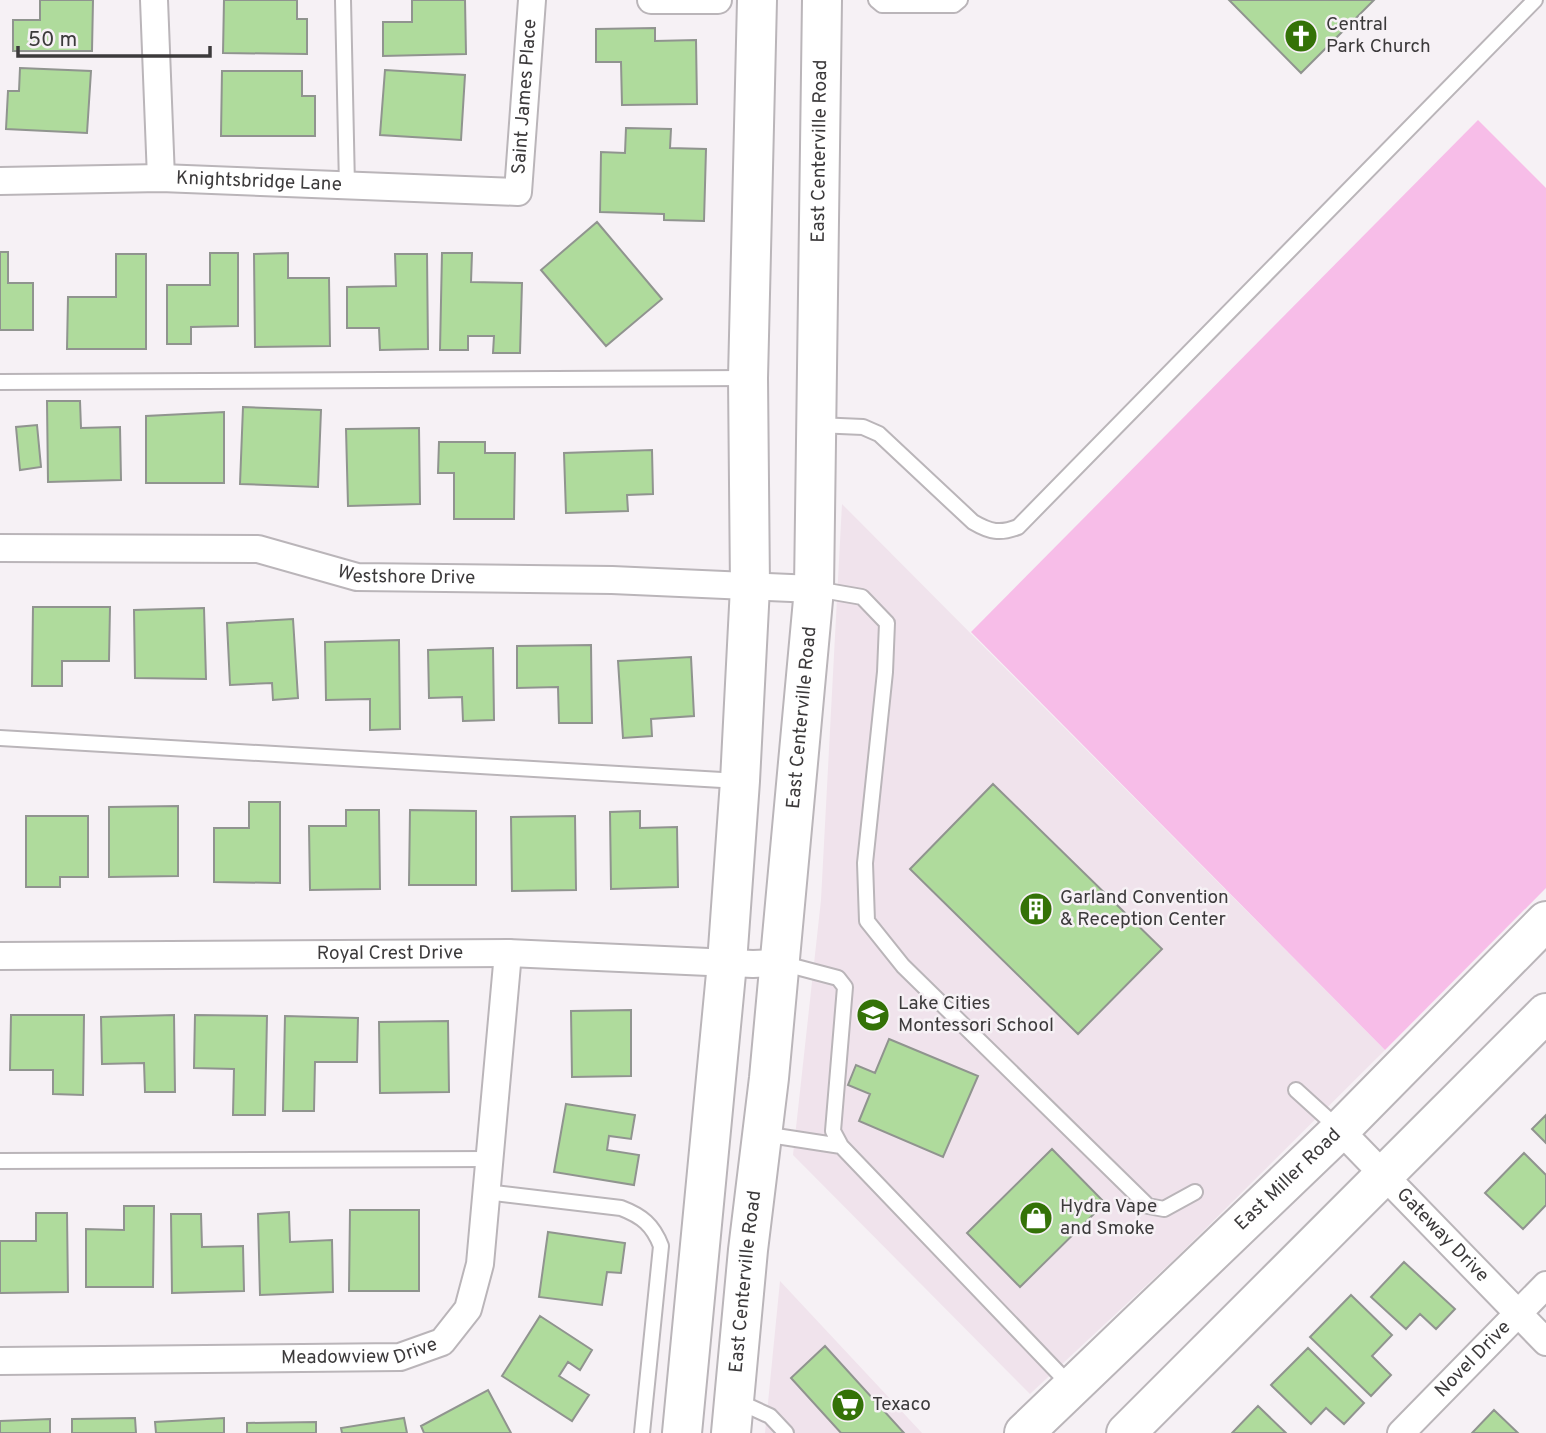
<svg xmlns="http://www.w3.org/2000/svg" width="1546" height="1433" font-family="Overpass,sans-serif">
  <rect width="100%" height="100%" fill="#f6f1f5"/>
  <!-- built -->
  <path fill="#f0e3ec" d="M842,504l543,546 -205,204 -150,140 -237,-239 28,-255z
    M780,1281l142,152h-157z"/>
  <!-- green -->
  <path fill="#f7bde8" d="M1478,120l68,68v700l-161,162 -414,-418z"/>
  <!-- building -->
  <path fill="#afdb9c" stroke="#90948f" stroke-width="2" d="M40,0h53l-1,51h-79v-31h27z
    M224,0h73v19h10v35l-84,-1z
    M412,0h53l1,54 -83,2v-34h29z
    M1229,0h145l-73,73z
    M655,28v13l41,-1 1,64 -75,1 -1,-43h-25v-33z
    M20,68l71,3 -4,62 -81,-4 2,-38h11z
    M385,70l80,5 -4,65 -81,-5z
    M222,71h80v25h13v40h-94z
    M626,128l45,1 -1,19 36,1 -2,72 -40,-1v-6l-64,-2 1,-60 24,1z
    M597,222l65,77 -56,47 -65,-76z
    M0,252h8v31h25v47h-33z
    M210,253h28v73l-47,1v17h-24v-59h43z
    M288,253v25h41l1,68 -75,1 -1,-93z
    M442,253h30l-1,29 51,1 -2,70h-27l1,-17h-26v14h-28z
    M116,254h30v95h-79l1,-52h48z
    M395,254h32l1,95 -48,1 -1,-22h-32v-41l49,-1z
    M47,401h33l1,27 39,-1 1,53 -73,2z
    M243,407l78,3 -3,77 -78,-3z
    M224,412v71h-78v-67z
    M37,425l4,42 -21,3 -4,-43z
    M419,428l1,76 -72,2 -2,-77z
    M439,442h46v11h30l-1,66h-60v-46h-16z
    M652,450l1,44 -26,1 1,16 -62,2 -2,-60z
    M33,607h77l-1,54h-47v25h-30z
    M204,608l2,71 -71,-1 -1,-68z
    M293,619l5,79 -25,2 -1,-17 -42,2 -3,-62z
    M399,640l1,89 -30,1v-31l-44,1 -1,-58z
    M591,645l1,78h-33l-1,-36 -41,1v-42z
    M493,648l1,72 -31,1 -1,-24 -33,1 -1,-48z
    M691,657l3,59 -43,3 1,17 -29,2 -5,-77z
    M993,784l169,165 -84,85 -168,-165z
    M249,802h31v81l-66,-1v-54h35z
    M178,806v70l-69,1v-70z
    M346,810h33l1,79 -70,1 -1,-64h37z
    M410,810l66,1v74h-67z
    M640,811v17l37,-1 1,60 -67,2 -1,-77z
    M26,816h62v61h-28v10h-34z
    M575,816l1,74 -64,1 -1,-74z
    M631,1010v66l-59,1 -1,-66z
    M11,1015h73l-1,80 -30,-1v-24h-43z
    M174,1015l1,77h-30l-1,-29 -42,1 -1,-47z
    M195,1015l72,1 -2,99h-32l1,-46 -40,-1z
    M285,1016l73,2 -1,44h-42l-1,49h-31z
    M448,1021l1,71 -69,1 -1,-71z
    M889,1039l89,37 -35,81 -84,-36 11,-27 -22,-9 8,-20 19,8z
    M566,1104l69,11 -4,24 -22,-3 -2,14 32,5 -5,30 -80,-13z
    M1546,1115v28l-14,-14z
    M1052,1149l53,54 -85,84 -53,-54z
    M1524,1153l22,22v30l-23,24 -38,-36z
    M124,1206h30l-1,81h-67v-58l38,1z
    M350,1210h69v81h-70z
    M289,1212l1,30 42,-2 1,52 -73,3 -2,-81z
    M36,1213h31l1,79 -68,1v-52h36z
    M171,1214h30l1,33 41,-1 1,45 -72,2z
    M548,1232l77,11 -4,30 -14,-1 -5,33 -63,-8z
    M1404,1262l51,47 -19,20 -16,-15 -14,15 -35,-32z
    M1351,1295l41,40 -20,21 19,19 -20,21 -61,-59z
    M540,1316l52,34 -12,20 -12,-8 -9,14 30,19 -17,26 -70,-45z
    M825,1346l79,87h-63l-50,-55z
    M1308,1348l56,55 -20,21 -18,-16 -15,16 -40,-39z
    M488,1390l23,43h-87l-3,-7z
    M1258,1406l28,27h-54z
    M1494,1410l24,23h-46z
    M135,1418l1,15h-64v-14z
    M224,1418v15h-68l-1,-11z
    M404,1418l3,15h-65l-1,-5z
    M50,1419v14h-50v-12z
    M316,1422v11h-69v-10z"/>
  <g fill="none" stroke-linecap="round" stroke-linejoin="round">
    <defs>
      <path id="service" d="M343,0l4,186
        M876,0l6,5h72l6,-5
        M0,382l747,-4
        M817,425l46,2 16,7 94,88c17,10 27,12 45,5l517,-527
        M816,589l46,8 25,26 -2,49 -20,191 2,58 36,45 245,240 16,3 31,-17
        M0,738l739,43
        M781,963l57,15 7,9 -12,144 8,15 230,240
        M1296,1090l43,39
        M763,1134l78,12
        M0,1161l489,-2
        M486,1192l135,16c21,8 32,17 40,38l-19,187
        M735,1400l35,16 16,17"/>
      <g id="minor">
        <path d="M154,0l7,178"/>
        <path d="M651,0h67"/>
        <path id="s1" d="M0,181l161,-3 357,14 14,-192"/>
        <path id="s2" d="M0,548l258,1 99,28 255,3 202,9"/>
        <path id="s3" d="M0,956l508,-3 245,11 27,-1"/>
        <path id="s4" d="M1340,1130l206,212"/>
        <path id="s5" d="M0,1361l400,-4 42,-15 26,-33 12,-45 28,-311"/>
        <path id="s6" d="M1401,1433l145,-148"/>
      </g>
      <g id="secondary">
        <path d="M682,1433l45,-470 13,-182 10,-194 -2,-209 9,-378"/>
        <path id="s7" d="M731,1433l17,-183 21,-172 45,-489 8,-589"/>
        <path id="s8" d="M1024,1433l316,-303 206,-209"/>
        <path d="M1126,1433l420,-420"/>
      </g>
    </defs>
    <!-- service casing -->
    <use href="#service" stroke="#bab5b9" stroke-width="18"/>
    <!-- minor casing -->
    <use href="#minor" stroke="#bab5b9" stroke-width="30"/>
    <!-- secondary casing -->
    <use href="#secondary" stroke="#bab5b9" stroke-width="42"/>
    <!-- service -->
    <use href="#service" stroke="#fff" stroke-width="14"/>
    <!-- minor -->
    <use href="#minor" stroke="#fff" stroke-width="26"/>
    <!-- secondary -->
    <use href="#secondary" stroke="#fff" stroke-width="38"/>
  </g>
  <!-- icons -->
  <defs>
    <symbol id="church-disc" viewBox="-11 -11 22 22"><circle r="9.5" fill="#347207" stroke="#f6f1f5"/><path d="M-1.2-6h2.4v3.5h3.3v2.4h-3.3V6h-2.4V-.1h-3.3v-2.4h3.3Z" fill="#fff"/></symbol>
    <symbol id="building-disc" viewBox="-11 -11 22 22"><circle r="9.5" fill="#347207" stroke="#f6f1f5"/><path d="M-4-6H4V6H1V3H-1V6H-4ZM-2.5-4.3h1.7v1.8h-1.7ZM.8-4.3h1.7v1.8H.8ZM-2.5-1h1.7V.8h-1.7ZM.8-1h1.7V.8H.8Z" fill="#fff"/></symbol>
    <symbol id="school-disc" viewBox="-11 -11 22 22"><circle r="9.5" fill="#347207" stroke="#f6f1f5"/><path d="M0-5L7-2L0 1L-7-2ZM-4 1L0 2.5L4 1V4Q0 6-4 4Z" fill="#fff"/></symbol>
    <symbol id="shop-disc" viewBox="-11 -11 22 22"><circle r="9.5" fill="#347207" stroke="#f6f1f5"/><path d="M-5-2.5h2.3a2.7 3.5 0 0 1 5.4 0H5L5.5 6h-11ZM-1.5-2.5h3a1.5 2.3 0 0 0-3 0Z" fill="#fff"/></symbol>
    <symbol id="supermarket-disc" viewBox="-11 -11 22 22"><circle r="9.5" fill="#347207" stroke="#f6f1f5"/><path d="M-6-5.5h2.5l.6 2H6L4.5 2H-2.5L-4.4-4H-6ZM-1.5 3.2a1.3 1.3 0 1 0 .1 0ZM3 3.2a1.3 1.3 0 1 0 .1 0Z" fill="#fff"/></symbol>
  </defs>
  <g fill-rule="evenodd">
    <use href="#church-disc" x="1282" y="17" width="38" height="38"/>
    <use href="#building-disc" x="1017" y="890" width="38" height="38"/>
    <use href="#school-disc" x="854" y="996" width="38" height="38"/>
    <use href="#shop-disc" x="1017" y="1199" width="38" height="38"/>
    <use href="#supermarket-disc" x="829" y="1386" width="38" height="38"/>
  </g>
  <g text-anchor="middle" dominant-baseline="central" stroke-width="5" stroke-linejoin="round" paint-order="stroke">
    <!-- poi labels -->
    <g font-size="19" fill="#3c3a3b" stroke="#f6f1f5" text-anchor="start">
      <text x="1326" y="25">Central<tspan x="1326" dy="22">Park Church</tspan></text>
      <text x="1060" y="898">Garland Convention<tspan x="1060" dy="22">&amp; Reception Center</tspan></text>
      <text x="898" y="1004">Lake Cities<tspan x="898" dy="22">Montessori School</tspan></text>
      <text x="1060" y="1207">Hydra Vape<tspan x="1060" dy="22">and Smoke</tspan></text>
      <text x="872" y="1405">Texaco</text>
    </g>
    <!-- street labels -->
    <g font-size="19" fill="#3c3a3b" stroke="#f6f1f5">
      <text stroke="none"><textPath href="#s1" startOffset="614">Saint James Place</textPath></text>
      <text stroke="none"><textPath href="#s7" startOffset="1286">East Centerville Road</textPath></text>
      <text stroke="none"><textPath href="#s1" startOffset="259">Knightsbridge Lane</textPath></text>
      <text stroke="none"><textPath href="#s2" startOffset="410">Westshore Drive</textPath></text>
      <text stroke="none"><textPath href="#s7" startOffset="719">East Centerville Road</textPath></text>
      <text stroke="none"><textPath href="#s3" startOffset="390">Royal Crest Drive</textPath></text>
      <text stroke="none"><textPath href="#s8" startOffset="366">East Miller Road</textPath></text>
      <text stroke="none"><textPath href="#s4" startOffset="147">Gateway Drive</textPath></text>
      <text stroke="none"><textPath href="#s7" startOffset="152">East Centerville Road</textPath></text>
      <text stroke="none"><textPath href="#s5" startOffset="360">Meadowview Drive</textPath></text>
      <text stroke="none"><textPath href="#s6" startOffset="103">Novel Drive</textPath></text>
    </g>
  </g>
  <!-- scale -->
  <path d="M18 46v10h192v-10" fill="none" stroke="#3c3a3b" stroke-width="3.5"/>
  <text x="28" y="46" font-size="21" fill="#3c3a3b" stroke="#f6f1f5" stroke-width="5" paint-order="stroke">50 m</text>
</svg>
